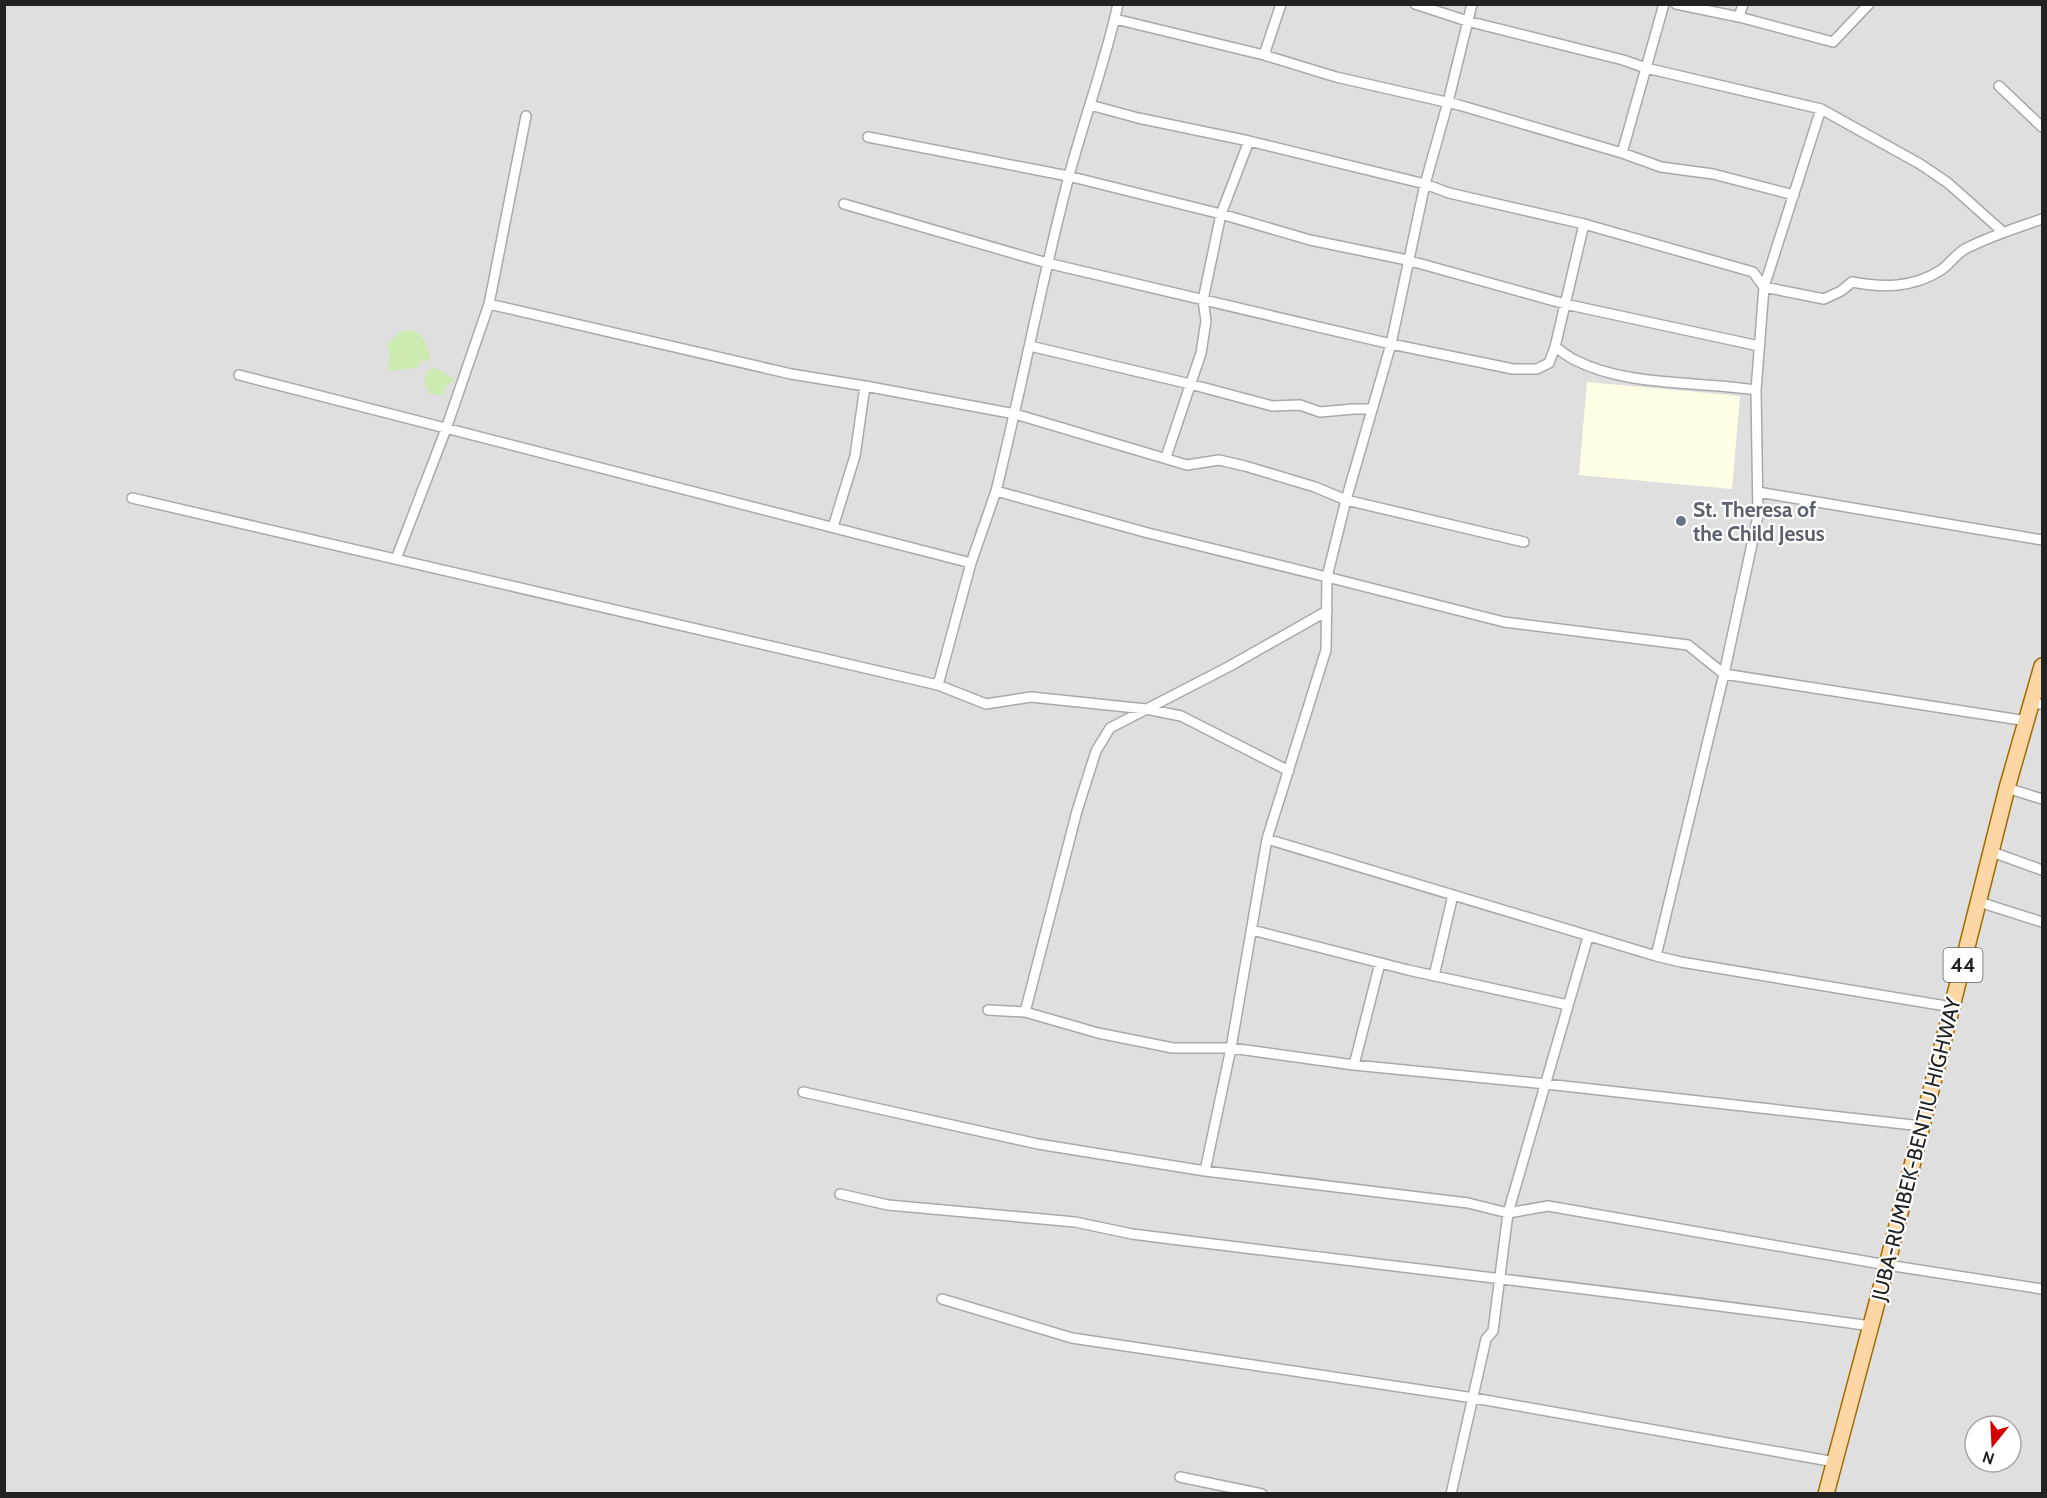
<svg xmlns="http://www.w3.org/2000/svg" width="2047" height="1498" font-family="Cabin,sans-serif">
  <rect width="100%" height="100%" fill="#f2efe9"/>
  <!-- residential -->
  <path fill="#e0dfdf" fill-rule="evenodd" d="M5,5h2037v1488l-2037,1zM1975,1426h36v36h-36z"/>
  <!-- education -->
  <path fill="#ffffe5" d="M1587,382l153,14 -8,93 -153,-14z"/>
  <!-- grass -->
  <path fill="#cdebb0" d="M411,330c14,4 15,15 20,28l-5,4 -4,-4 -4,10 -30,3 2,-13 -3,-15 7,-4 5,-7z
    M436,368l14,8 4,6 -7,2 -5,12 -13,-3c-6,-9 -5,-13 -1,-23z"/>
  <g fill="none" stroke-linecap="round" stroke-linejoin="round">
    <defs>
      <path id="street" d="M1118,4c-13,60 -35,117 -50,176 -27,103 -46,207 -72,311l152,42 179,44 -1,73 -59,189 -36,209 -26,123
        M1415,4l52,17 156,39 23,8 175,41 99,55 28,19 55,49
        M1472,4l-24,98 -23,82 -34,160 -45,156 -19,77 177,45 184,23 36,29 303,47
        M1676,4l63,13 94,25 36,-38
        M1739,17l4,-13
        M1115,19l149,36 17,-51
        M1264,55l72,22 123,28 163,48 39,14 52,7 81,21
        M1999,86l43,41
        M1090,105l48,13 111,23 176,43 24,9 135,31
        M868,137l200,39 153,38 89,26 97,20 158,44 194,42
        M1622,153l42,-149
        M844,204l203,59 344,81 122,25h24l12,-6 6,-16 29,-123 169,48 11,15 60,12 17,-8 11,-9c31,6 61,6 89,-12 9,-6 15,-16 24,-21 25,-13 51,-21 77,-30
        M489,304l302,70 74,12 150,28 172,51 32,-5 26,6 70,21 31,13 178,42
        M1030,346l160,38 82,22 28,-1 20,7 34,-3h18
        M1555,347c7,4 13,10 20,13 52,27 123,21 181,30
        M239,375l732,188
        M1166,457l35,-104 5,-32 -3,-21 18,-86 28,-73
        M1758,492l284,48
        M132,498l806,187 48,19 45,-7 115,12 35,7 108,55
        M833,527l22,-71 10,-70
        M396,559l50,-130 43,-125 37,-188
        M938,685l33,-122 25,-72
        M2033,704h9
        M2007,788l35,11
        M1267,839l389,117 25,6 271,45
        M1992,852l50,18
        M1979,902l63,20
        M1252,930l156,40 160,35
        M1656,956l68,-282 34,-158 -2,-126 8,-103 57,-178
        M1434,976l19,-81
        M988,1010l37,2 73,21 75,15h58l123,17 192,19 376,42
        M1025,1012l52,-201 19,-60 14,-23 120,-62 97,-55
        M1354,1065l26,-102
        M803,1092l235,52 167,27 263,32 40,10 40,-7 339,59 155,24
        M840,1194l48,11 187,17 57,12c246,31 493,58 739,92
        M942,1299l130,39 402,60 361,64
        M1180,1477l82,17
        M1451,1494l35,-155 7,-8 15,-118 80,-276"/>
      <path id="primary" d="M1826,1494l61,-229 120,-477 35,-122"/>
    </defs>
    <!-- street casing -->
    <use href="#street" stroke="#a9a9a9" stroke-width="12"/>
    <!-- primary casing -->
    <use href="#primary" stroke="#a06b00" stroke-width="18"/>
    <!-- street -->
    <use href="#street" stroke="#fff" stroke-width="9"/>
    <!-- primary -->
    <use href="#primary" stroke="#fcd6a4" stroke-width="15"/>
  </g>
  <!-- markers -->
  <circle fill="#6b7280" stroke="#fff" stroke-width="2" cx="1681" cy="521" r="6"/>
  <g text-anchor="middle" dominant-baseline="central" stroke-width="4.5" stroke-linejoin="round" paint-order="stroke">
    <!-- shield labels -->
    <rect fill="#fff" stroke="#646464" stroke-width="1.5" x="1943.5" y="948" width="39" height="34" rx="4.5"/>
    <g font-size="20" font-weight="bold" fill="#222">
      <text x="1963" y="965">44</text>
    </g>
    <!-- worship labels -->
    <g font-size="21" font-weight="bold" fill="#5b616d" stroke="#fff" text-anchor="start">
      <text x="1693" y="509">St. Theresa of<tspan x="1693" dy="24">the Child Jesus</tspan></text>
    </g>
    <!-- street labels -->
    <g font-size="21" fill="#222" stroke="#fff">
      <text transform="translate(1916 1149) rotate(-76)">JUBA-RUMBEK-BENTIU HIGHWAY</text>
    </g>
  </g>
  <!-- border -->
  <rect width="2047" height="1498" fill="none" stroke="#222222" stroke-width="12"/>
  <!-- north arrow -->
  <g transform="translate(1993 1444) rotate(198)"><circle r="28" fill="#ffffff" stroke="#a7a7a7" stroke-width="1.5"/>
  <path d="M0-4.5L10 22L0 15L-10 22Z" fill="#d40000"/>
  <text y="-9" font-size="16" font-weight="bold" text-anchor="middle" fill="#222222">N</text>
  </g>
</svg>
